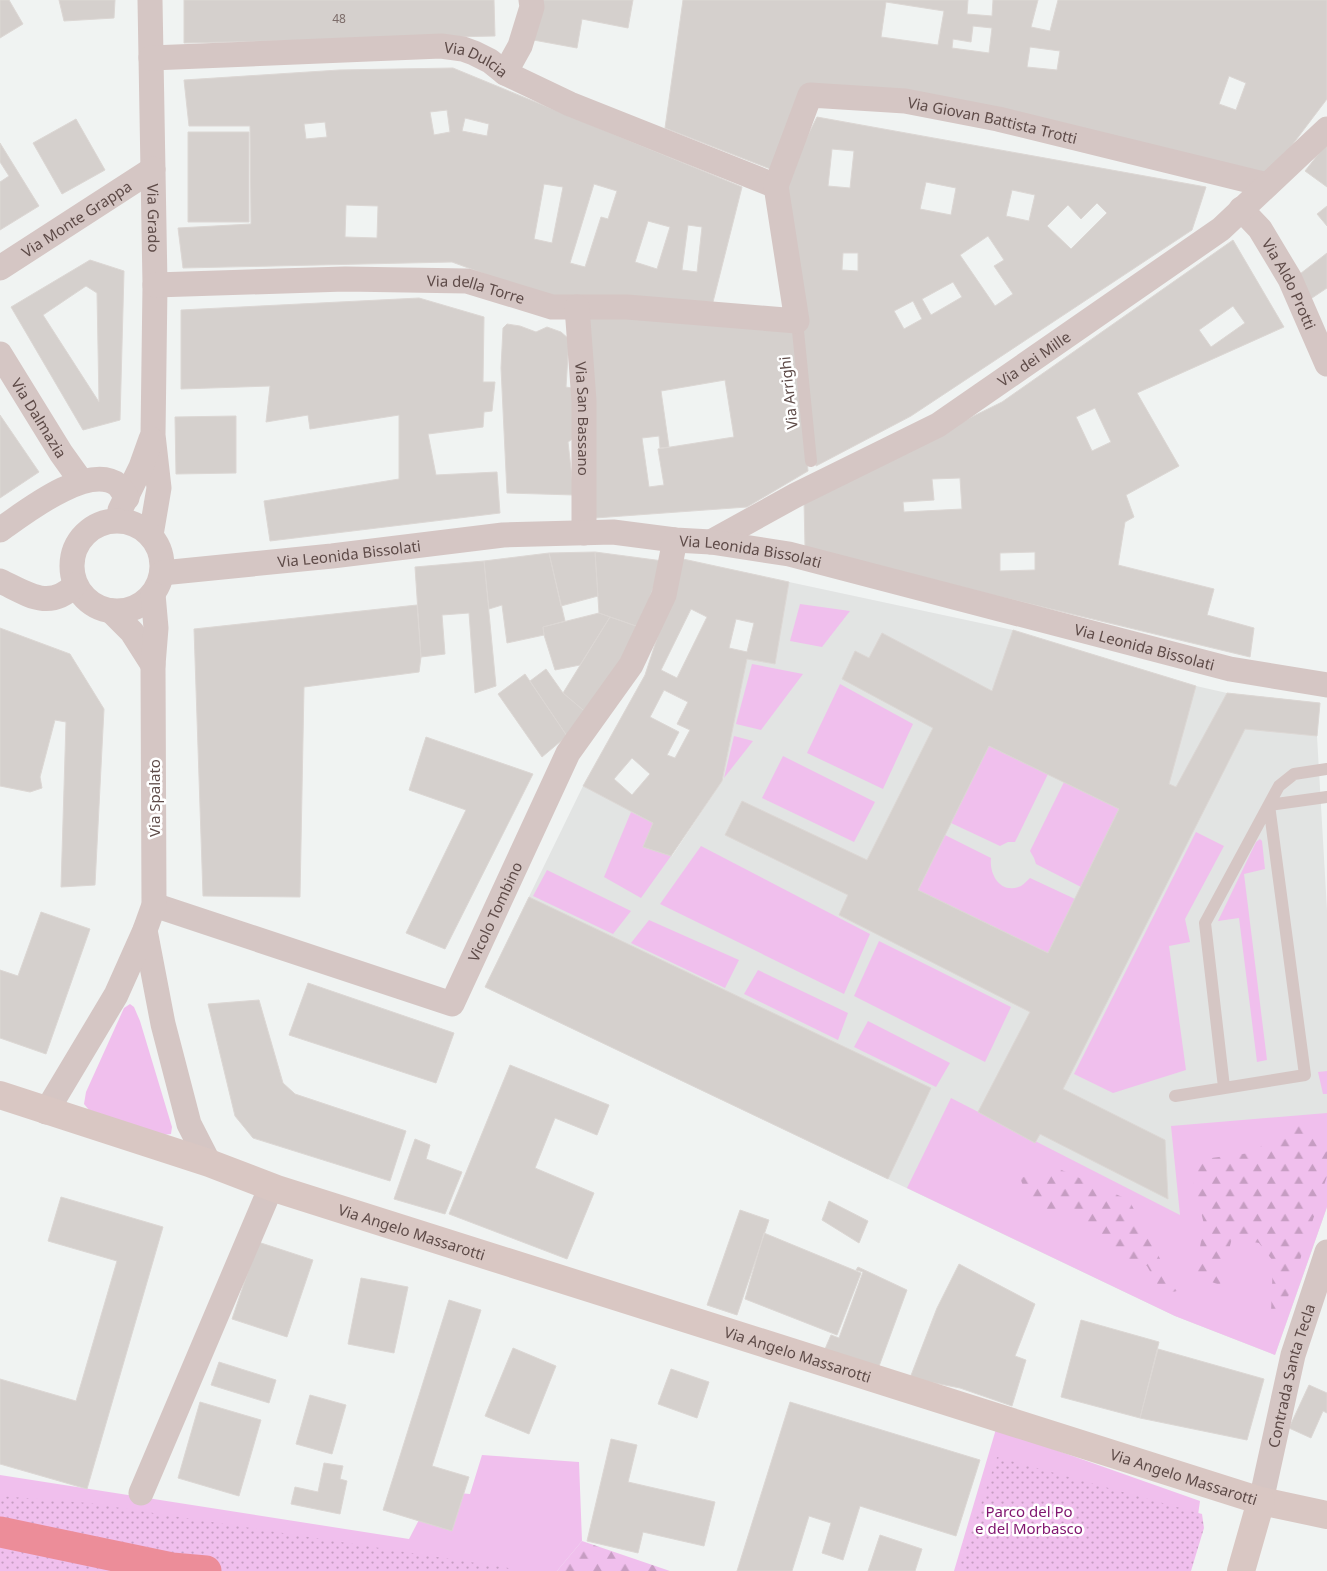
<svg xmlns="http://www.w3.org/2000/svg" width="1327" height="1571" font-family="'Noto Sans',sans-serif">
  <defs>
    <pattern id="forest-firs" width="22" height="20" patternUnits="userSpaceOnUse" patternTransform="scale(1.25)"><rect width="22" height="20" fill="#f0bfed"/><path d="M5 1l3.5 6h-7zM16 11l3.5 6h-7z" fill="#c69dc2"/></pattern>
    <pattern id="park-dots" width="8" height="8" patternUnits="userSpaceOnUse" patternTransform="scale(1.25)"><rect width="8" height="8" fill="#f0bfed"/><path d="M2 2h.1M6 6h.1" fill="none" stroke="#c69dc2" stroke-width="1.8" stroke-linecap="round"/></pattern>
  </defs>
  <rect width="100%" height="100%" fill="#f0f3f2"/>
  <!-- education -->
  <path fill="#e2e4e3" d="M789,582l224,48 183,56 31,7 93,10 -3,33 10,174v297l-52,148 -100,-39 -690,-329 98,-201 70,37 -9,24 28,9 50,-75 25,-122 28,5z"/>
  <!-- green -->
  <path fill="#f0bfed" d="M800,604l50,7 -28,36 -32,-6z
    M752,664l51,10 -42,56 -25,-6z
    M840,684l73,40 -30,65 -76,-36z
    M734,736l19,5 -29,37z
    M989,746l59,28 -33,68h-7l-8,4 -49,-23z
    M783,756l92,46 -21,40 -92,-44z
    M1064,782l55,27 -38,78 -45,-23 -2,-6 -4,-7z
    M631,812l22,11 -9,24 27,9 -30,42 -37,-21z
    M1196,832l28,14 -39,73 5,23 -21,4 17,124 -73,23 -39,-19z
    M945,835l46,23c-2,17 10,37 30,28 3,-2 7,-6 9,-8l45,21 -27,54 -130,-63z
    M1260,839l2,2 3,28 -21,5 23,186 -10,2 -18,-144 -21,3 38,-79z
    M701,846l169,88 -26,60 -184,-90z
    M547,870l84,41 -18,23 -80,-38z
    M649,920l90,40 -14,28 -94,-45z
    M879,941l132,66 -26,55 -131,-66z
    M758,970l90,43 -10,27 -94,-46z
    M130,1004l4,3 6,14 32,106 -1,7 -8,1 -74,-25 -5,-6 2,-12 38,-84z
    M868,1021l82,42 -14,24 -82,-40z
    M1327,1071v23h-4l-5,-22z
    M951,1098l229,117 -9,-89 156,-13v94l-52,148 -100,-39 -268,-128z
    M996,1429l204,72 -10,70h-236z
    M482,1455l97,7 3,79 -25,30h-302l-255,-19v-77l409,64 25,-48 36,3z"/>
  <!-- forest -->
  <path fill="url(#forest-firs)" d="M1303,1121l24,19v36l-45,140 -11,-3 2,-52 -14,-18 -27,-5 -12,47 -25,-9 9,-52 -16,-63 62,-8z
    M1057,1168l72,32 48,91 -14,3 -16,-28 -37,-11 -29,-41 -48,-4 -13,-32z
    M582,1541l88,30h-113z"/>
  <!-- park -->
  <path fill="url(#park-dots)" d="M997,1457l205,57 2,14 -13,43h-233z
    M0,1496l89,7 439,68h-528z"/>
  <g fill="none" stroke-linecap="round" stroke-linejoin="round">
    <!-- canal -->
    <path stroke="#ec8d99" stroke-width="31" d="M0,1532l172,36 34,3"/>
  </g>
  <!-- building -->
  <path fill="#d5d0cd" stroke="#dcd7d4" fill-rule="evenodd" d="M0,0h9l14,24 -23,14z
    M59,0h56l-1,18 -50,3z
    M184,0h310l1,36 -311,7z
    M535,0h98l-5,28 -46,-9 -5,29 -49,-9z
    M683,0h285l-1,14 25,2 1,-16h45l-7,27 19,4 8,-31h269v99l-59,78 -452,-93 -43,86 -108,-42zM886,2l58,9 -6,34 -57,-8zM973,26l19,2 -3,25 -37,-5 1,-9 18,3zM1030,47l30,4 -3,19 -30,-3zM1229,76l17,7 -10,27 -17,-6z
    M453,68l289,119 -29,115 -171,-7 -90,-33 -269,6 -5,-40 73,-4 -1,-98h-61l-5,-46 155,-10zM447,110l3,22 -16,3 -4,-23zM465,118l24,6 -2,12 -25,-5zM325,122l2,15 -21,2 -2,-15zM544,184l19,3 -11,56 -18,-4zM594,184l23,7 -9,28 -7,-2 -16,50 -15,-4zM346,205l32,1 -1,32 -32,-1zM648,221l22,6 -13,42 -22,-7zM688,225l14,2 -5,45 -15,-2z
    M817,117l389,70 -14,43 -281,186 -95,50 -35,-277zM832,149l22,2 -4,37 -22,-2zM926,182l30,6 -5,27 -31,-6zM1012,190l23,5 -6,26 -23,-5zM1097,203l10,10 -36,36 -24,-23 21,-21 13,14zM988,236l16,24 -10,6 19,28 -18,12 -35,-51zM843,253h15v18l-16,-1zM953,282l9,15 -31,18 -9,-16zM913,301l9,18 -18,10 -10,-18z
    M76,119l29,51 -43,24 -29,-51z
    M188,132h61v90h-61z
    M0,143l39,63 -39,24v-48l9,-6 -9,-14z
    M1327,143v44l-22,-16z
    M1327,206v20l-10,-12z
    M1233,240l51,87 -147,66 42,73 -53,29 8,22 -9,5 -7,43 96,24 -7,26 47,13 -4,29 -253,-61 -192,-49 -1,-47 198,-98zM1233,306l12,17 -34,24 -12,-17zM1095,408l16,34 -19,9 -16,-34zM960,478l2,31 -58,3 -1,-10 31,-2 -2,-21zM1035,552v18l-35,1v-18z
    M1327,253v35l-18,12 -13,-23z
    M90,260l34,11 -4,149 -37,10 -72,-123zM86,286l11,7 2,109 -56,-87z
    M419,298l65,19 -1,65h12l-3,29 -8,1 -1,15 -55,7 8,41 61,-3 3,41 -230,28 -6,-40 135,-22v-64l-89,14 -2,-14 -42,7 4,-36 -89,3v-79z
    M584,315l210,9 14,147 -61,36 -152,11zM725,380l9,57 -76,12 6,36 -15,2 -7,-49 17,-2 1,12 9,-1 -8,-56z
    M507,324l13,2 16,6 11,-5 14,5 8,7 -3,48 11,2 -3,49 -6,4 6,53 -67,-2 -6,-125 2,-40z
    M0,415l39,57 -39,26z
    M236,416v57l-60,1 -1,-57z
    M595,552l3,44 -37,10 -12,-53z
    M595,552l68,9 -24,66 -40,-14z
    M549,553l16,68 -22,6 1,8 -37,8 -5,-38 -13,4 -5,-48z
    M683,559l106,23 -14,82 -28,-5 -25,122 -51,75 -28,-9 10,-24 -70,-37 62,-111zM691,609l16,8 -30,61 -16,-8zM736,619l18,4 -7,29 -18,-4zM664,690l24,12 -11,22 13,6 -15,28 -8,-3 12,-23 -29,-15zM632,758l18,16 -18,21 -18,-16z
    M484,561l12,125 -21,7 -6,-80 -27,2 3,39 -24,3 -6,-90z
    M417,605l4,52 -2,15 -115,15 -4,210 -97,-1 -9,-267z
    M599,613l11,4 -30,48 -25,5 -11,-35 -1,-8z
    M610,617l29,10 -50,88 -26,-22z
    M0,628l70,26 34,55 -9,176 -34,2 5,-165 -11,-2 -15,57 2,11 -12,4 -30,-6z
    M1013,630l183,56 -27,98 7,3 51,-94 93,10 -3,33 -72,-7 -182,360 102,51 3,59 -128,-65 -5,9 -57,-31 52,-100 -191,-97 9,-20 -123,-60 17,-34 125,59 66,-132 -91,-49 13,-28 14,7 13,-25 110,58zM989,746l130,63 -71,144 -130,-63z
    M546,669l17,24 26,22 -22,21 -37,-55z
    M525,674l42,62 -25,21 -44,-63z
    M426,737l107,37 -88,175 -39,-16 60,-123 -57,-20z
    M529,897l402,191 -43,91 -403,-192z
    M41,912l49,17 -44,125 -46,-16v-68l18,6z
    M308,983l146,50 -18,50 -147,-48z
    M259,1000l24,83 12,11 111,37 -16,50 -137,-43 -18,-22 -27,-112z
    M510,1065l99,40 -12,30 -42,-17 -20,50 59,25 -27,66 -118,-45z
    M415,1139l15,6 -4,14 36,13 -17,42 -51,-15z
    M61,1197l102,30 -76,262 -87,-25v-85l76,22 41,-140 -69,-20z
    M829,1201l39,20 -9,22 -37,-23z
    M740,1210l29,10 -32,95 -30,-10z
    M764,1233l97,40 -24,62 -92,-36z
    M258,1242l55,18 -26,77 -55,-18z
    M959,1264l76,40 -20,52 11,4 -14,46 -52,-18 -50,-10 27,-70z
    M858,1267l49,23 -29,79 -53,-20 6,-14 8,3 24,-66 -7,-2z
    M361,1278l47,9 -14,66 -46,-9z
    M449,1300l32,10 -49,156 37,11 -17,54 -69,-21z
    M1081,1320l78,22 -19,76 -79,-21z
    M513,1348l43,18 -27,68 -44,-18z
    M1158,1349l106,30 -17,61 -107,-22z
    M219,1362l57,18 -7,23 -58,-18z
    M671,1369l38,13 -12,36 -39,-14z
    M1309,1385l18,8v20l-4,-2 -12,27 -22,-10z
    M310,1395l36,10 -14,49 -36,-10z
    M200,1402l61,18 -22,76 -61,-18z
    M790,1402l190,58 -24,76 -96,-30 -17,54 -21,-7 9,-30 -22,-7 -17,55h-55z
    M611,1439l26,6 -9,37 87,20 -11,44 -61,-14 -5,21 -51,-12z
    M324,1463l19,3 -3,13 7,2 -7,33 -49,-10 4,-17 23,5z
    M880,1535l42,14 -7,22h-47z"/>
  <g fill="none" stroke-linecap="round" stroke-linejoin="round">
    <!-- lane -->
    <path stroke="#d5c6c4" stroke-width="12" d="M797,321l14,140
      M1269,805l58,-8
      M1224,1087l-19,-164 74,-137 15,-12 33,-5
      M1175,1096l130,-21 -36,-270"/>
    <!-- street -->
    <g stroke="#d5c6c4" stroke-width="25">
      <path id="s1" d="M150,0l5,285 -2,150 6,53 -8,47"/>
      <path id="s2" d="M151,58l290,-12 22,3 11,4 16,8 15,12 65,31 206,82"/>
      <path d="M505,73l15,-27 12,-39 -1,-7"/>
      <path id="s3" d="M1241,209l19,20 30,50 37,85"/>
      <path id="s4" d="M0,268l153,-99"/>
      <path id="s5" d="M155,285l190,-6 122,2 85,26h75l170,14 -21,-135 34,-91 95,6 93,18 269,66"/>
      <path id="s6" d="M577,307l7,94v132"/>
      <path id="s7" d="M0,354l61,99 20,28"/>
      <path d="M120,510l21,-43 10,-28"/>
      <circle cx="117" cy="566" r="45"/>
      <path d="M0,530c24,-17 89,-68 118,-45 3,3 6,9 9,13"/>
      <path id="s8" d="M711,542l85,-47 142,-70 283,-196 106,-100"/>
      <path id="s9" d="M162,573l170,-17 171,-21 110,-3 62,8 36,2 78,12 441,115 97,16"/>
      <path d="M0,581c28,13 49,30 75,4"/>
      <path d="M111,611l21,21 21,33"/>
      <path id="s10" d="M154,905l298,99 116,-251 63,-88 33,-70 11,-55"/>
      <path d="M145,930l18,94 26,100 20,39"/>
      <path d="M46,1112l70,-117 29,-65 9,-25 -1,-240 3,-37 -3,-34"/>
      <path d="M141,1493l130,-306"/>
      <path id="s11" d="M1261,1501l32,-146 34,-103"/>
    </g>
    <!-- secondary -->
    <g stroke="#d9c7c3" stroke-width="28">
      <path id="s12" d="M0,1095l209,68 68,26 984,312 66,14"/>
      <path d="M1241,1571l20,-70"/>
    </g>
  </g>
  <g text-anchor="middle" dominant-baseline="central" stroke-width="5" stroke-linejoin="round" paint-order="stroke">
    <!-- number labels -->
    <g font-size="12" fill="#7c6c69">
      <text x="339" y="18">48</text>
    </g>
    <!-- street labels -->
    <g font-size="15" fill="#5e4b48" stroke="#fff">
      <text stroke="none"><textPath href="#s2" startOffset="328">Via Dulcia</textPath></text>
      <text stroke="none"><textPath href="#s5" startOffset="1065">Via Giovan Battista Trotti</textPath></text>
      <text stroke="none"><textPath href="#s1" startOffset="218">Via Grado</textPath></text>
      <text stroke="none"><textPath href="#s4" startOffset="91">Via Monte Grappa</textPath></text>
      <text stroke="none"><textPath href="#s3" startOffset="90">Via Aldo Protti</textPath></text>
      <text stroke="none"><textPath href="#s5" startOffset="322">Via della Torre</textPath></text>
      <text stroke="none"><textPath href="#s8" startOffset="372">Via dei Mille</textPath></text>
      <text transform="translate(788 393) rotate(-96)">Via Arrighi</text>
      <text stroke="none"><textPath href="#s7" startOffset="75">Via Dalmazia</textPath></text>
      <text stroke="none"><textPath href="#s6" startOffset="112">Via San Bassano</textPath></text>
      <text stroke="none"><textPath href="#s9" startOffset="592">Via Leonida Bissolati</textPath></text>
      <text stroke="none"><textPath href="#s9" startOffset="188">Via Leonida Bissolati</textPath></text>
      <text stroke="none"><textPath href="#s9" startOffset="998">Via Leonida Bissolati</textPath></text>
      <text transform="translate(154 798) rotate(-90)">Via Spalato</text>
      <text stroke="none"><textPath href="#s10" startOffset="416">Vicolo Tombino</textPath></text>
      <text stroke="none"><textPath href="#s12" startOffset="434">Via Angelo Massarotti</textPath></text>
      <text stroke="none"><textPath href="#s12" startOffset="839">Via Angelo Massarotti</textPath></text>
      <text stroke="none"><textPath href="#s11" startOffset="129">Contrada Santa Tecla</textPath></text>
      <text stroke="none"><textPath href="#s12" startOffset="1244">Via Angelo Massarotti</textPath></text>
    </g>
    <!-- park labels -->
    <g font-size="15" fill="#811770" stroke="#fff">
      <text x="1029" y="1511">Parco del Po<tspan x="1029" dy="17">e del Morbasco</tspan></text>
    </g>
  </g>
</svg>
